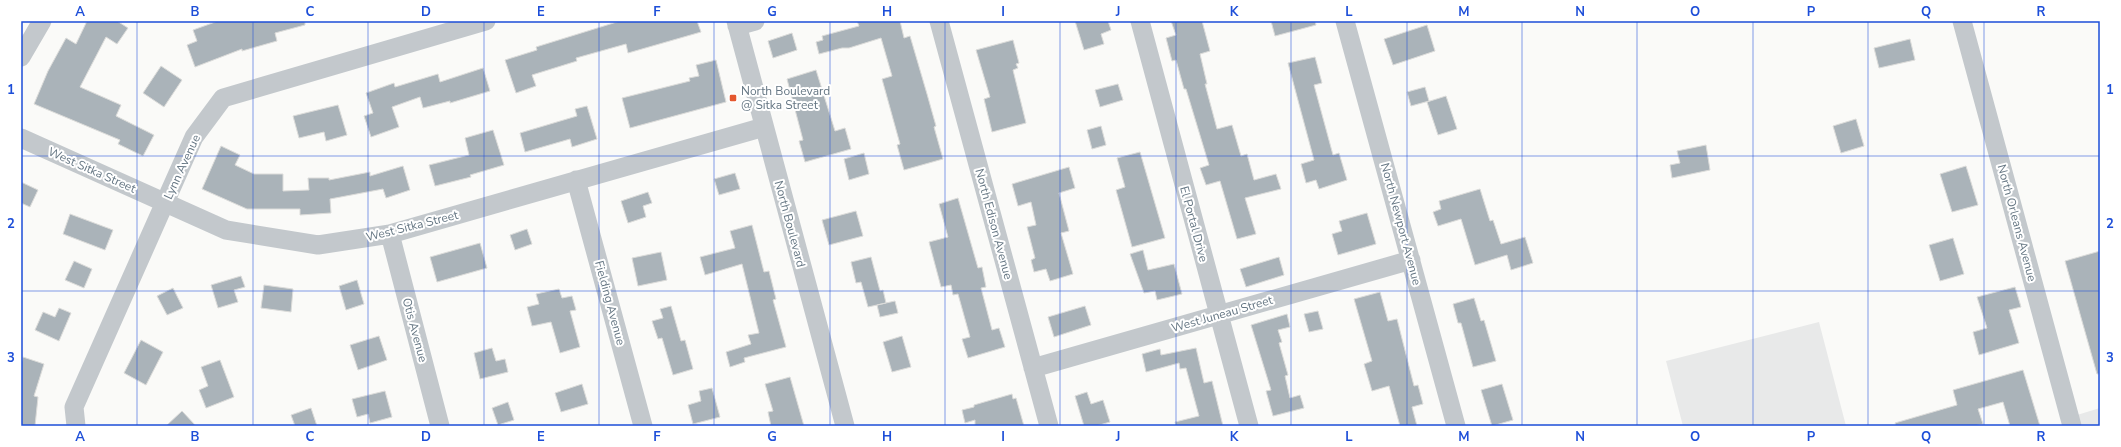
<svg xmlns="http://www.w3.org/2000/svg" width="2121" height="447" font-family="'Nunito Sans',sans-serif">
  <rect width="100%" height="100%" fill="#fafaf8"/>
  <!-- built -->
  <path fill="#e8e9e9" d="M1819,322l27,104h-163l-17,-65z
    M2100,408v18h-20l-3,-11z"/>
  <!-- building -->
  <path fill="#aab3b9" stroke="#dcdcda" d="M87,21h30l11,7 -11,16 -11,-7 -26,50 41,18 -5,11 38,19 -11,21 -25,-12 2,-4 -86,-36 14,-33 18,-33 10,6z
    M218,21h87v4l-30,8 2,8 -35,10v-2l-47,18 -8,-22 10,-4 -4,-11z
    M620,21h77l4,11 -73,21 -2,-9 -50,14 1,3 -45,14 4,11 -20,7 -11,-33 32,-10 -1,-3z
    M857,21h43l4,17 6,-2 17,58 9,32 -2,1 9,32 -39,11 -7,-25 3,-1 -18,-65 10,-3 -11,-38 -32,10h-7l-23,6 -3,-12 7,-2 -1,-4 37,-10z
    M1075,21h33l3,9 -10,4 3,10 -20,6z
    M1171,21h31l8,30 -10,3 7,30h-2l12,45 15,-4 9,31 6,-2 7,26 22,-6 5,15 -36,9 11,36 -19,5 -17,-58 -14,4 -6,-17 9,-3 -23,-76h-2l-8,-29 -4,1 -6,-23 10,-3z
    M1271,21h44l1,4 -41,11z
    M1427,25l8,26 -42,14 -9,-26z
    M792,33l5,17 -24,8 -5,-17z
    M1910,39l5,21 -36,8 -5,-20z
    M1013,40l6,23 -3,1 2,4 -5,2 13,53 -34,9 -8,-33 6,-2 -14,-47z
    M1315,57l7,26 -8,2 19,70 6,-2 8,27 -28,9 -3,-9 -10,3 -5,-19 13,-4 -26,-97z
    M716,60l10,42 -96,26 -8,-30 68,-17 -1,-3 10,-2 -3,-11z
    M161,66l21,14 -18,27 -21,-14z
    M483,68l7,23 -40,12v-2l-27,7 -3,-11 -28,10 7,20 -28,10 -7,-21 9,-3 -7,-20 28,-10 1,4 43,-13 2,8z
    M816,70l19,61 10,-3 6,21 -46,13 -6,-21 4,-1 -16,-61z
    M1118,84l5,16 -23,7 -5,-17z
    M1425,87l4,14 -18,5 -4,-14z
    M1446,96l11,33 -19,6 -11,-33z
    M338,105l9,30 -21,6 -2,-9 -25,6 -6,-22z
    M587,106l10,33 -25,8 -2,-8 -45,13 -5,-19 57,-17 -2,-7z
    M1856,119l8,27 -23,7 -8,-27z
    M1101,126l5,19 -14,4 -5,-19z
    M493,130l11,35 -34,10 1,2 -36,9 -6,-21 40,-10 -4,-17z
    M1706,145l4,25 -38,8 -2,-13 10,-2 -3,-12z
    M221,146l19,9 -5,10 19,9h29v17l26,-1 -1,-12h21v2l41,-8v4l33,-10 7,24 -24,8 -3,-9 -53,10 1,14 -31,2v-6h-53l-45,-20z
    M1140,152l25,86 -33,9 -16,-57 9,-3 -8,-29z
    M864,153l5,21 -20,6 -5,-21z
    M1966,166l12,39 -26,7 -12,-38z
    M1069,167l6,21 -16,5 10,38 -8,2 12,41 -23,7 -4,-12 -12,3 -3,-12 4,-2 -8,-31 9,-2 -5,-23 -13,4 -6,-22z
    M735,173l5,16 -21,6 -5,-16z
    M21,182l17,8 -8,17 -9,-4z
    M1480,189l10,32 3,-1 8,24 24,-7 8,26 -22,7 -4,-15 -32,10 -14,-46 -23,7 -5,-14 8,-3 -2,-8z
    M648,192l4,11 -9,3 3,11 -18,6 -7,-22z
    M958,198l20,70 4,-1 4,20 -5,1 11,42 7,-2 6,19 -37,11 -6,-19 8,-2 -12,-43 -5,1 -2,-10 -10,2 -12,-45 19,-5 -9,-33z
    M856,211l7,25 -34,9 -7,-25z
    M1367,213l9,31 -38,11 -6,-21 10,-3 -3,-10z
    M70,214l43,16 -8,20 -42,-16z
    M752,225l12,47 5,-1 7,28 -3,1 13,47 -42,11 1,4 -15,5 -4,-15 25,-8 -3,-9 11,-2 -17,-69 -37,11 -5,-18 35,-9 -5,-17z
    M527,229l5,15 -17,6 -5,-15z
    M1953,238l11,36 -24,7 -11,-36z
    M480,243l7,25 -50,14 -7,-25z
    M1143,250l5,20 26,-6 8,30 -25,6 -2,-9 -11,2 -14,-39z
    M2100,251v123h-3l-32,-113z
    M661,252l6,28 -29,6 -6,-28z
    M871,257l9,34 3,-1 3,13 -18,4 -7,-25 -5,1 -5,-21z
    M1279,257l5,18 -38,12 -6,-18z
    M74,261l18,8 -8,19 -19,-8z
    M241,276l4,11 -11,3 4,12 -20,6 -7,-23z
    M357,280l7,24 -18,6 -7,-24z
    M264,285l29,4 -2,23 -30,-4z
    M2015,287l6,20 -12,3 10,33 -40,12 -6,-23 14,-4 -10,-31z
    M173,288l10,20 -16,7 -10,-19z
    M559,289l3,9 10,-2 4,14 -6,1 10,36 -20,6 -9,-31 -19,4 -5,-19 12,-3 -3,-10z
    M1380,292l8,29 9,-2 17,67 4,-1 5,19 -11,3 5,19h-17l-11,-40 -17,5 -8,-27 8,-3 -18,-62z
    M1474,298l7,23 3,-1 12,41 -23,6 -12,-44h-3l-5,-19z
    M895,301l3,12 -18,4 -3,-12z
    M671,306l10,35 4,-1 8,29 -20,6 -11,-37 -4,1 -6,-18 11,-3 -3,-9z
    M1085,306l6,19 -37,12 -6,-20z
    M59,308l12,5 -12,28 -24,-11 8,-18 12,5z
    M1318,311l5,18 -14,3 -5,-18z
    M1287,314l3,13 -12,3 4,12 -3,1 9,32 -3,1 5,22 10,-3 4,13 -31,8 -7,-25 5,-1 -20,-65z
    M379,336l8,24 -29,10 -8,-25z
    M902,336l9,31 -19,5 -9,-30z
    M141,340l22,12 -17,33 -22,-12z
    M492,348l4,13 9,-2 3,13 -28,7 -6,-26z
    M1196,348l8,35 8,-2 11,45h-47l-1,-4 24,-6 -13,-48 -6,1 -1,-6 -33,9 -4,-18 18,-5 1,6z
    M23,357l21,7 -10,32 4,1 -3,29h-14v-62z
    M220,360l14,37 -28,11 -7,-18 9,-4 -7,-19z
    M2023,370l17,56h-30l-7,-24 -25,7 5,15 -9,2h-78l-1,-3 62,-18 -4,-15z
    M790,377l14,49h-33l-3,-14 5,-1 -8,-27z
    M582,384l6,20 -27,8 -6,-19z
    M1502,384l11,36 -21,6 -11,-36z
    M712,388l8,29 -27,7 -5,-19 13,-4 -2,-10z
    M385,391l7,26 -22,6 -2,-9 -11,3 -5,-18z
    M1087,392l4,12 12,-4 7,22 -14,4h-12l-9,-30z
    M1012,394l1,5 3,-1 8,28h-49v-6l-10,3 -3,-13 12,-3v-2z
    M508,402l6,18 -16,5 -6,-17z
    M311,408l6,18h-22l-4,-11z
    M182,411l14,15h-30z"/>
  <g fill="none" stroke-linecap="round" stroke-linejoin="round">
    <!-- minor -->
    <path stroke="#c3c8cc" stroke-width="19" d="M736,21l109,405
      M939,21l110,405
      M1140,21l109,405
      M1345,21l111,405
      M1962,21l110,405
      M737,26l18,-5
      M21,57l21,-36
      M21,138l205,92 92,15 72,-11 374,-107
      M576,180l67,246
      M390,234l50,192
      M1033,368l378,-108
      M76,426l-2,-19 120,-270 29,-39 263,-77"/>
  </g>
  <!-- grid -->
  <path fill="none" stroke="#1d4ed8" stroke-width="1" stroke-opacity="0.55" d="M137,21v405M253,21v405M368,21v405M484,21v405M599,21v405M714,21v405M830,21v405M945,21v405M1060,21v405M1176,21v405M1291,21v405M1407,21v405M1522,21v405M1637,21v405M1753,21v405M1868,21v405M1984,21v405M21,156h2079M21,291h2079"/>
  <!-- markers -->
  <rect fill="#e4572e" stroke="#fff" stroke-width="1.5" x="729" y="94" width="8" height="8" rx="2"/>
  <g text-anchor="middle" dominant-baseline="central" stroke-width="4" stroke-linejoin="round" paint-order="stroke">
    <!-- poi labels -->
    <g font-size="12" fill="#657683" stroke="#fff" text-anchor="start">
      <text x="741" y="91">North Boulevard<tspan x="741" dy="14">@ Sitka Street</tspan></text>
    </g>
    <!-- street labels -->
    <g font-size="12" fill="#657683" stroke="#fff">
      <text transform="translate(182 167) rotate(-65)">Lynn Avenue</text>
      <text transform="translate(92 170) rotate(24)">West Sitka Street</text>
      <text transform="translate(2017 223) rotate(75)">North Orleans Avenue</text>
      <text transform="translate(790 224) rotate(75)">North Boulevard</text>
      <text transform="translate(994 224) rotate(75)">North Edison Avenue</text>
      <text transform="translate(1194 224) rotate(75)">El Portal Drive</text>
      <text transform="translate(1401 224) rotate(75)">North Newport Avenue</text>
      <text transform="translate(412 226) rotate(-14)">West Sitka Street</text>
      <text transform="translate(610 303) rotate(75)">Fielding Avenue</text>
      <text transform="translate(1222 314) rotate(-16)">West Juneau Street</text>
      <text transform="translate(415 330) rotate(75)">Otis Avenue</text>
    </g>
  </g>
  <!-- border -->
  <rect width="2121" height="447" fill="none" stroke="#ffffff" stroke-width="44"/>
  <rect x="22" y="22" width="2077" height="403" fill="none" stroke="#1d4ed8" stroke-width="1.5"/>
  <g font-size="13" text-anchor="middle" font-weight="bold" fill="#1d4ed8">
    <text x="80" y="16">A</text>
    <text x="195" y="16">B</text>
    <text x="310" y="16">C</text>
    <text x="426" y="16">D</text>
    <text x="541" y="16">E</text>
    <text x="657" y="16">F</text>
    <text x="772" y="16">G</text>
    <text x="887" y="16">H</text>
    <text x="1003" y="16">I</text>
    <text x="1118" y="16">J</text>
    <text x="1234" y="16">K</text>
    <text x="1349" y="16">L</text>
    <text x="1464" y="16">M</text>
    <text x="1580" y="16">N</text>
    <text x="1695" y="16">O</text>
    <text x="1811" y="16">P</text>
    <text x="1926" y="16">Q</text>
    <text x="2041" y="16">R</text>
    <text x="11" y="94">1</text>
    <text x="2110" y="94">1</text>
    <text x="11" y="228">2</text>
    <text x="2110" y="228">2</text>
    <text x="11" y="362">3</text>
    <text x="2110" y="362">3</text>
    <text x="80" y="441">A</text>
    <text x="195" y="441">B</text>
    <text x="310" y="441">C</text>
    <text x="426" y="441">D</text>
    <text x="541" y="441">E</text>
    <text x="657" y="441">F</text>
    <text x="772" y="441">G</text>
    <text x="887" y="441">H</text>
    <text x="1003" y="441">I</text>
    <text x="1118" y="441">J</text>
    <text x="1234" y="441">K</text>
    <text x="1349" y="441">L</text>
    <text x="1464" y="441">M</text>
    <text x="1580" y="441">N</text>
    <text x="1695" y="441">O</text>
    <text x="1811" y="441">P</text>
    <text x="1926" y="441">Q</text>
    <text x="2041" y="441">R</text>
  </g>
</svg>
